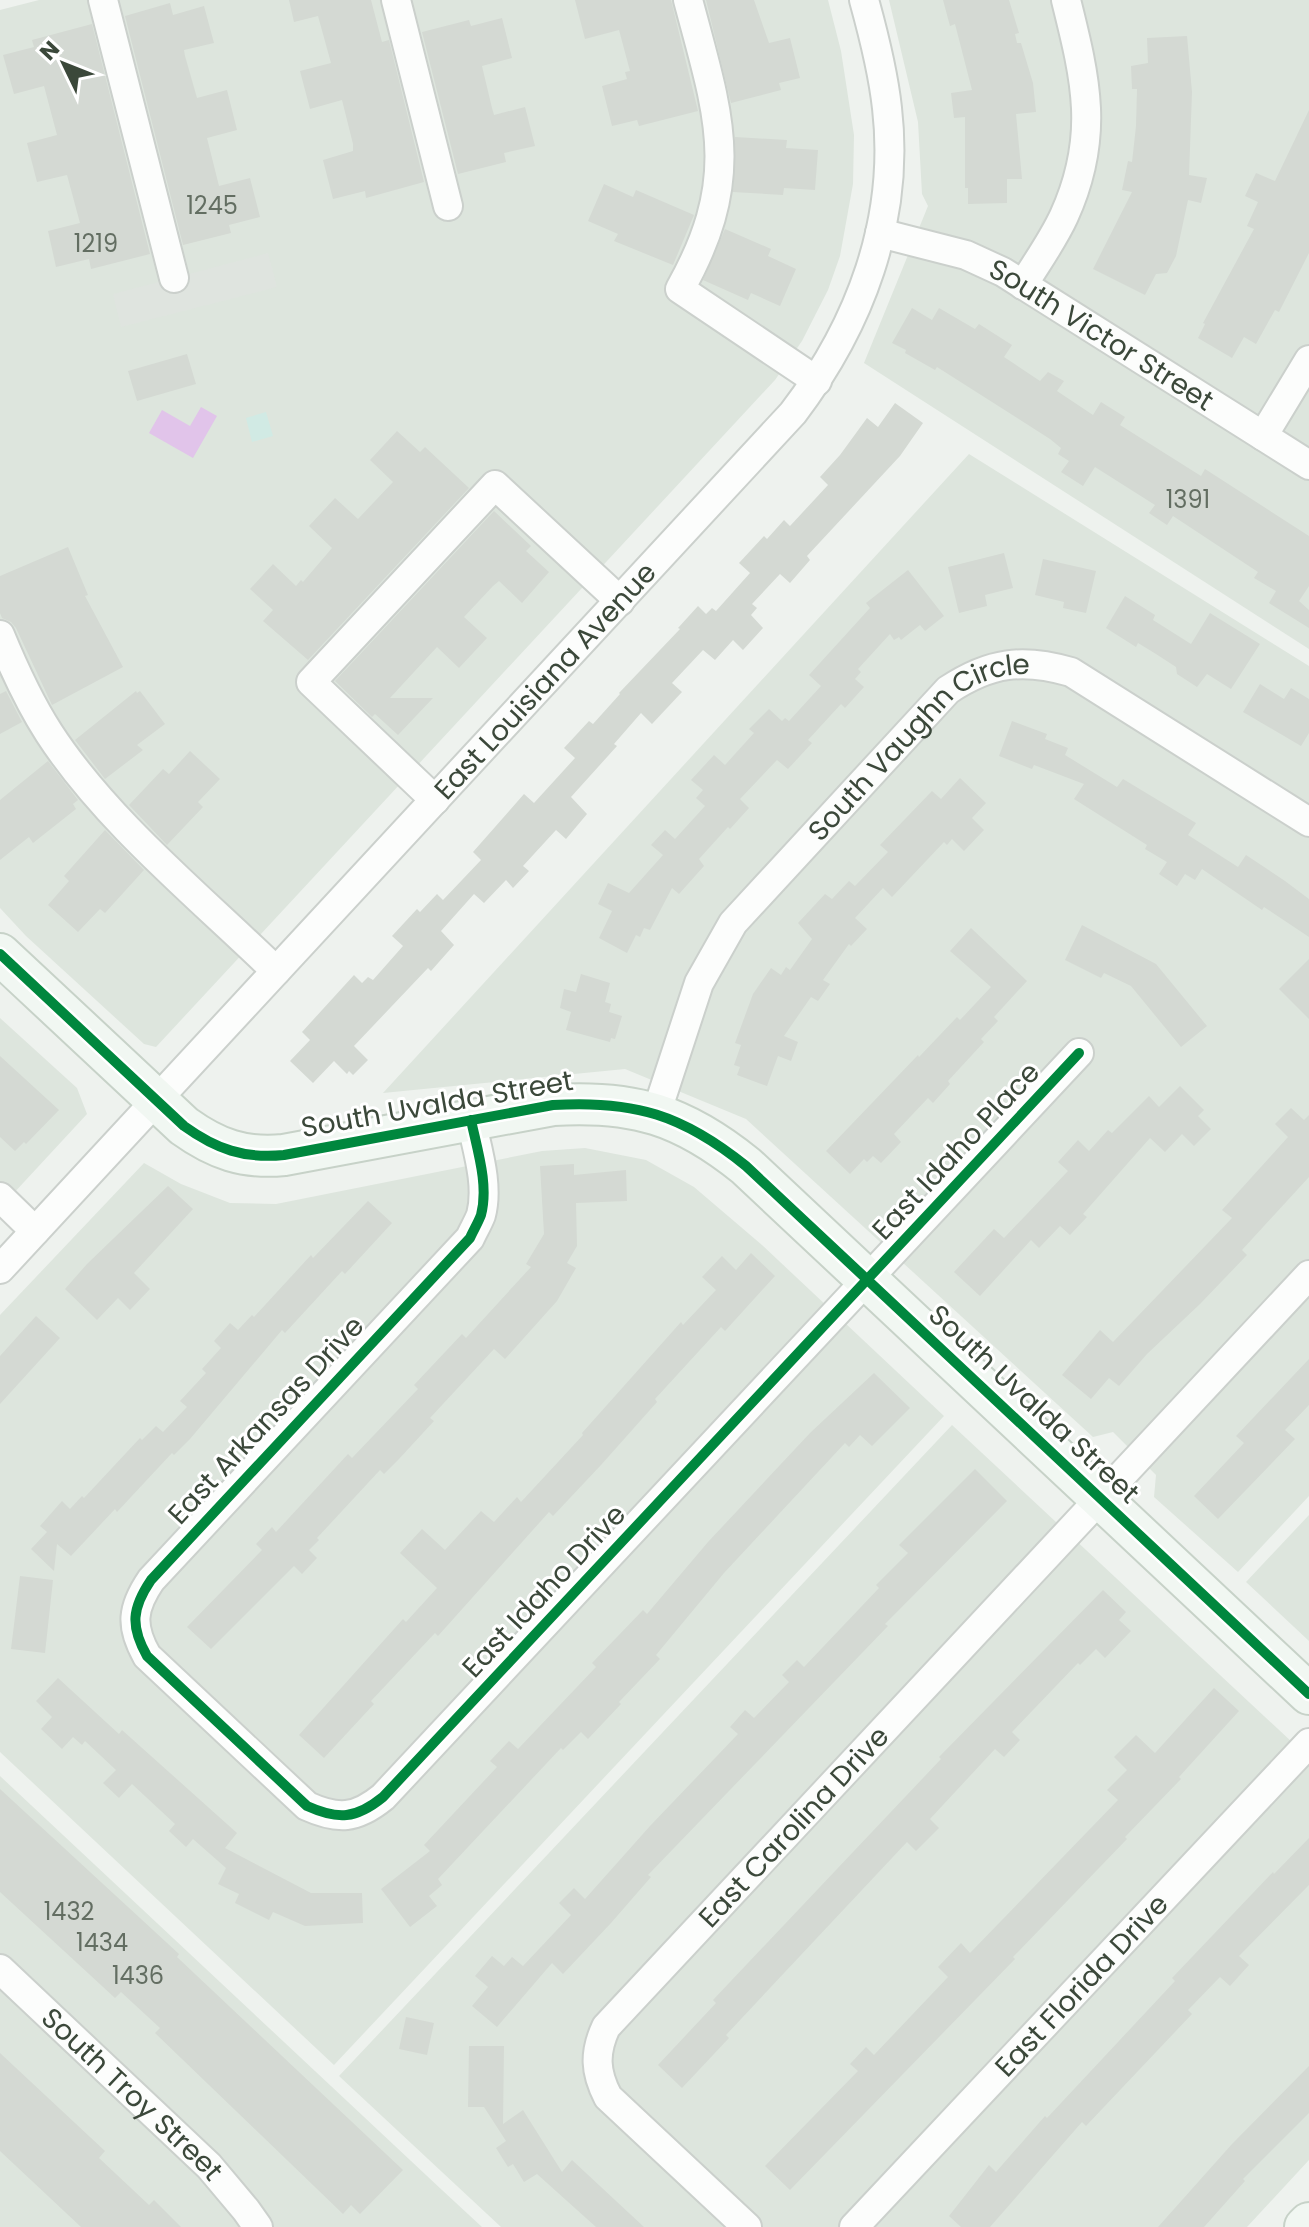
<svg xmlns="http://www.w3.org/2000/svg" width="1309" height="2227" font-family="Poppins,sans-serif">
  <rect width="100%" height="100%" fill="#eef2ee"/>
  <!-- residential -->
  <path fill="#dde5dd" d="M39,0h789l13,51 13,84 -1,49 -13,72 -12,34 -26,51 -27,39 -619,667 -12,-3 -118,-108 -26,-28v-898z
    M889,0h420v649l-445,-286 64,-157 -6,-12 -4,-72z
    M969,454l340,212v830l-71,76 -84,-75 2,-22 -43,-43 -20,5 -347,-318 -121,-50 -242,24z
    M0,1018l77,70 10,26 -87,94z
    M585,1148l61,12 48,27 68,58 182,171 -610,649 -334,-313v-437l144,-152 37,21 49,19 46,1 266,-53z
    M952,1425l357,333v402l-62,67h-746l-162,-151z
    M1309,1515v126l-63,-59z
    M0,1776l442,414 40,37h-482z"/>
  <!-- green -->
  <path fill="#d1eae4" d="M266,412l7,24 -21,6 -6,-24z"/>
  <!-- parking -->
  <path fill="#dfe4df" d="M268,253l9,34 -156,40 -8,-33z"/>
  <!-- water -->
  <path fill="#e1c4ea" d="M201,407l16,9 -24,42 -44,-25 13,-23 28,16z"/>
  <!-- building -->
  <path fill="#d4d9d3" d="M289,0h82l11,42 7,-2 35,142 -58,16 -1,-7 -32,8 -10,-39 30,-9v-7l-11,-44 -32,9 -10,-38 31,-8 -13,-47 -24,6z
    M575,0h96l27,111 -59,15 -2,-6 -25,6 -10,-40 25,-7 -2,-7 5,-1 -11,-41 -34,9z
    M706,0h48l15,43 21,-5 10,40 -21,5 2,7 -50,13z
    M943,0h66l10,33 -4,1 2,9h4l12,40 3,29 -20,2 6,65h-15v24l-39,1v-16h-3v-71l-11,1 -3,-25 21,-3 -17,-66 -5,2z
    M170,3l3,12 31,-9 10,37 -30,7 1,6 12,42 30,-8 10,40 -30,8 12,48 31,-8 10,39 -31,8 2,8 -48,12 -58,-229z
    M502,18l10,40 -30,8 10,42 2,7 31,-8 10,39 -31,7 2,9 -48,12 -36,-142 47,-12 2,6z
    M92,24l58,230 -59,15 -2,-10 -33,8 -8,-36 32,-8 -13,-48 -30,7 -10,-39 30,-8 -13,-49 -30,8 -11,-39 31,-8 -2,-7z
    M1187,36l5,56 -3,83 18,3 -6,25 -13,-3 -12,56 -9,17 -11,1 -11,21 -52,-26 39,-77 -10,-2 6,-29 4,1 4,-36 1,-37h-5l-1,-23 17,-3 -1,-25z
    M1309,110v143l-30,59 -4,-2 -19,34 -12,-7 -12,21 -34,-20 7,-14 -2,-1 51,-94 -7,-3 11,-24 -13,-6 11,-23 19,8z
    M735,137l52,3 -1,8 32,2 -3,40 -31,-2 -1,7 -50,-3z
    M604,184l29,13 3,-7 58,25 -21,50 -59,-24 4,-7 -30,-13z
    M725,229l46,20 -3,7 28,13 -16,37 -29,-13 -3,7 -45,-20z
    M912,308l20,12 7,-12 36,21 4,-5 33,21 -8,12 36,24 8,-9 16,9 -7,10 36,24 8,-13 24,15 -5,8 81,51 4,-7 104,67v50l-10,15 10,9v18l-40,-25 7,-12 -22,-13 4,-6 -85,-56 -6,9 -18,-12 6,-8 -60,-38 -12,19 -22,-14 8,-11 -11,-7 3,-6 -11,-9 -113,-72 -2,3 -30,-17 1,-3 -14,-7z
    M187,354l9,30 -59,17 -9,-30z
    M895,403l28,20 -23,33 -93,100 3,4 -20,23 -10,-9 -28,30 5,4 -6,7 12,13 -20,22 -10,-10 -18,20 -12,-10 -31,33 10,9 -30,32 -11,-11 -27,31 3,2 -46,51 16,17 -21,25 -10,-9 -33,36 6,5 -16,17 -7,-8 -22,23 -10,-9 -33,37 13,14 -23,26 -3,-3 -74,78 14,14 -15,15 -4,-4 -2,3 -13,-13 -21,22 -23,-22 20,-21 -8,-8 52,-57 8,8 6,-6 5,3 30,-34 -11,-10 25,-27 3,3 17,-18 6,6 38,-40 -8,-8 51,-58 10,9 41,-45 -11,-10 25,-27 4,3 27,-30 -1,-1 61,-64 -2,-1 20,-22 8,8 6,-6 4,3 34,-38 -11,-10 25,-27 3,3 17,-19 6,6 38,-41 -8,-8 20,-22 27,-37 11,9z
    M397,431l23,21 5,-5 44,41 -161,172 -45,-39 10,-11 -23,-21 23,-25 23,22 5,-6 2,2 29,-34 -23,-22 26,-28 23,21 35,-37 -23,-22z
    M494,511l37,35 -5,5 23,21 -27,31 -23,-22 -6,5 -29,31 23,21 -28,30 -22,-21 -47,51h43l-35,37 -23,-21 -3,3 -37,-36z
    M68,547l20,48 -3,1 38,71 -71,38 -36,-77 -5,-6 -9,-4 -2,-5v-37z
    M1004,553l9,35 -28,7 2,11 -28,7 -11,-46z
    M1043,559l53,12 -10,42 -23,-5 1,-6 -29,-7z
    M908,570l36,46 -19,15 -5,-6 -19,15 -2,-3 -5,3 -4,-6 -32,35 3,3 -6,7 9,8 -19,21 -4,-4 -33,36 4,3 -24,26 -11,-9 -37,39 9,9 -19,21 -2,-2 -29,32 5,7 -25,28 -7,-6 -22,42 -6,-2 -4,9 -4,-2 -9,18 -28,-15 13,-27 -14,-7 10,-21 21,10 34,-38 -12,-10 14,-15 10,9 30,-33 -9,-8 7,-8 -12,-10 23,-25 11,10 29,-32 -5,-4 20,-20 13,12 3,-3 4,3 32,-35 -12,-11 61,-67 -4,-5z
    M1125,596l30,19 -2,5 38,24 19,-31 50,31 -29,45 -24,-15 -10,13 -20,-13 -1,-7 -20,-13 -18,-11 -2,4 -30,-19z
    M1260,684l24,15 7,-11 18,11v34l-8,13 -58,-34z
    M6,691l16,31 -22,12v-40z
    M136,691l1,2 3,-2 25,33 -28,21 6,5 -38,29 -30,-39z
    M1012,721l35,13 -2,5 23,9 -3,7 52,32 6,-8 73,44 -8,12 50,32 8,-12 39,26 24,18v38l-45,-30 -2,3 -60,-41 -7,11 -10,-6 -8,12 -18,-12 8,-12 -22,-13 2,-4 -73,-46 10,-15 -50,-19 -2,4 -33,-13z
    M190,751l30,28 -22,23 5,5 -36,38 -38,-40 34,-36 6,5z
    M48,761l30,39 -5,4 3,5 -43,34 -4,-6 -29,23v-60z
    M960,778l26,25 -14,15 12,12 -20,21 -12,-12 -5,6 -3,-3 -52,55 -9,-9 -28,30 12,11 -16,17 -2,-2 -26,36 7,4 -12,17 -7,-4 -27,39 14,6 -7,19 -13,-5 -11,30 -30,-11 3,-8 -6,-2 7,-20 -6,-2 18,-49 18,-26 10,7 5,-8 4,3 22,-31 -14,-16 27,-29 7,5 17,-18 6,5 33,-34 -8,-7 52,-54 9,8z
    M105,830l39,40 -39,43 -5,-4 -22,23 -30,-27 21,-24 -5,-5z
    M1082,925l74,39 51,62 -26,21 -50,-61 -27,-13 -3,5 -36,-18z
    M971,928l56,53 -33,36 4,4 -17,18 3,3 -36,39 2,3 -17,19 -5,-5 -34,36 7,8 -20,21 -8,-7 -6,6 -3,-3 -14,15 -24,-23 92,-96 1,2 38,-40 3,3 31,-33 -41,-36z
    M1309,959v60l-30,-30z
    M581,974l29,9 -5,19 6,2 -2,8 13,4 -7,23 -4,-1 -1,4 -44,-12 5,-18 -11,-4 4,-19 12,3z
    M0,1056l59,54 -33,34 -2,-2 -9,9 -15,-14z
    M1180,1086l24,24 -6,6 13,13 -17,17 -12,-12 -17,18 -15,-14 -67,76 4,3 -17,18 -10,-9 -21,22 -8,-8 -51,56 -26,-24 40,-43 10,9 64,-67 -10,-9 20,-22 11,11 19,-21 4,3 37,-37 10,11z
    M1291,1108l13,12 5,-5v62l-67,73 5,5 -47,49 -53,50 -28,32 -10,-8 -18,21 -29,-24 38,-45 13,12 119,-124 -10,-8 66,-73 -13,-13z
    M574,1164v11l52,-5 1,31 -51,2 1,43 -10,17 9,5 -19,33 -52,58 -11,-10 -64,69 4,3 -35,38 -15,15 -4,-4 -63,68 2,2 -10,10 8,8 -15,16 -8,-8 -83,83 -24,-22 75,-77 -6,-6 16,-17 4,5 72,-78 4,4 66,-69 -4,-4 48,-51 4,4 65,-71 -5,-3 18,-30 -4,-68z
    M168,1186l25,23 -59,64 16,16 -20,21 -12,-12 -21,22 -32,-31 22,-25z
    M368,1201l24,22 -47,51 -3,-3 -57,62 -3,-3 -92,109 -16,16 -2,-2 -55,59 -2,-3 -44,47 -14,-12 -3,27 -23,-22 16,-17 -7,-6 22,-25 8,8 12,-13 2,2 56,-60 2,2 14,-14 7,6 24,-25 -7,-6 26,-28 -4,-4 19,-21 -7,-7 16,-18 8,7 14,-15 2,2 57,-62 2,3z
    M751,1253l24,23 -50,55 -4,-4 -66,72 2,3 -56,63 -48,51 -4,-4 -111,124 -3,-3 -64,68 3,3 -50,54 -25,-23 104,-116 3,3 31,-34 -37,-35 22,-24 23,21 36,-39 13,11 23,-25 4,5 62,-67 -1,-2 99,-111 2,3 33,-35 -14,-13 20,-21 14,14z
    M36,1316l24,22 -60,66v-48z
    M1309,1359v46l-24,25 10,9 -77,80 -24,-23 50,-53 -8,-7z
    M874,1373l36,35 -38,38 -12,-11 -11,12 -4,-4 -121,130 -68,82 4,4 -41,43 2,2 -33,35 -7,-7 -18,18 -2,-2 -123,131 4,6 -13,11 8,10 -27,21 -29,-38 49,-38 -6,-6 73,-78 -7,-6 19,-20 9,8 78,-82 -4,-4 51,-53 4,4 61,-72 102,-109z
    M975,1469l32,32 -122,123 3,2 -240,249 3,2 -40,46 -48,51 -11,-11 -55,64 -25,-21 16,-19 -13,-11 17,-20 12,10 8,-9 11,9 48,-51 -12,-12 15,-15 11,11 65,-73 88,-92 -8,-7 15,-17 9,8 35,-36 -7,-7 15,-15 7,7 75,-79 -3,-3 32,-32 -9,-8z
    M20,1576l33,4 -8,73 -34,-4z
    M1103,1590l23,22 -7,8 12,11 -26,27 -9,-9 -16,16 -2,-2 -66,69 8,8 -16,17 -9,-8 -65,70 9,9 -23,23 -9,-9 -181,193 3,3 -47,50 -24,-23 58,-62 -3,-3 228,-241 -2,-2z
    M58,1678l61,56 3,-4 115,103 -12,15 86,45h51l1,30 -58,3 -32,-14 -4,8 -34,-17 4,-9 -21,-10 8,-16 -33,-29 -7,8 -17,-16 6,-7 -43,-40 -13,14 -16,-15 13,-13 -31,-29 -3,4 -9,-8 -11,12 -21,-20 11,-12 -16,-16z
    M1214,1688l25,23 -60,66 2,2 -56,58 2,2 -114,118 2,2 -225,231 -25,-24 93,-95 -8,-7 16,-17 8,8 74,-78 -10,-10 23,-24 9,10 148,-153 -11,-10 20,-20 -13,-13 22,-22 19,18z
    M0,1789l179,165 -2,3 226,213 -43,44 -9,-9 -8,9 -188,-181 5,-5 -39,-36 -6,6 -115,-106z
    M1309,1838v47l-70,71 10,9 -19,21 -10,-9 -32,33 4,4 -106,112 -4,-4 -92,105h-29l-12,-11 40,-51 7,7 49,-56 2,2 128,-137 -3,-3 101,-106 1,2z
    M406,2017l28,6 -7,32 -28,-6z
    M469,2046h35l-1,78 20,-14 39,62 10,-12 72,67h-48l-59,-53 -13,8 -11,-18 -5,3 -12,-19 10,-7 -22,-34h-16z
    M0,2053l105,98 -6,7 50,47 5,-5 27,27h-100l-81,-76z
    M1309,2066v47l-66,66 2,2 -41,46h-46l74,-83z"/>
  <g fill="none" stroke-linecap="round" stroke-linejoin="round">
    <defs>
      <g id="street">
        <path d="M103,0l71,278"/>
        <path d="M396,0l52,206"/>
        <path d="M688,0c31,116 55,177 -8,289l137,92"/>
        <path id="s1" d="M880,233l86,22 37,17 306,193"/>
        <path d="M1023,285c14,-23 30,-45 41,-69 36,-79 22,-136 2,-216"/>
        <path d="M1263,436l46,-76"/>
        <path d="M0,635c14,34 29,67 49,98 57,88 152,165 227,238"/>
        <path d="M435,800l-124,-118 184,-197 125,116"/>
        <path id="s2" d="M656,1114l43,-131 34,-60 215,-233c42,-28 75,-32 123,-18l238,150"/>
        <path d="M471,1120c6,29 18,65 10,95 -3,8 -8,16 -11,23l-319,342c-19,28 -21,46 -4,76l160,150c31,14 49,13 76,-9l696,-744"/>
        <path d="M0,1197l35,34"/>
        <path id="s3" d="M0,1269l793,-856c67,-88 107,-193 94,-305 -4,-37 -13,-72 -23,-108"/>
        <path id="s4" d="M0,1969l209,197 37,44 12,17"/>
        <path id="s5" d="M747,2227l-139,-130c-13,-25 -14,-44 -2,-70l703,-752"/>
        <path id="s6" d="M854,2227l455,-484"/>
      </g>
      <path id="secondary" d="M0,954l184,172c32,23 60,33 100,29l269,-50c81,-5 130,10 193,61l563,528
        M1305,2227l4,-4"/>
    </defs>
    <!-- street casing -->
    <use href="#street" stroke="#cbd0cc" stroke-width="32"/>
    <!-- secondary casing -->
    <use href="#secondary" stroke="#c7d2c8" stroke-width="44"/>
    <!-- street -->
    <use href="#street" stroke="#fcfdfc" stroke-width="28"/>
    <!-- secondary -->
    <use href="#secondary" stroke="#f1f7f2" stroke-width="40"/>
    <defs>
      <path id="cycleway" d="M0,954l184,172c32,23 60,33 100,29l269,-50c81,-5 130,10 193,61l563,528
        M471,1120c6,29 18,65 10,95 -3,8 -8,16 -11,23l-319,342c-19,28 -21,46 -4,76l160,150c31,14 49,13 76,-9l696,-744"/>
    </defs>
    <!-- cycleway casing -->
    <use href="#cycleway" stroke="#fff" stroke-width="15"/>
    <!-- cycleway -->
    <use href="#cycleway" stroke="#00873e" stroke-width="10"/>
  </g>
  <g text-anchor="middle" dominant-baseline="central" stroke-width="6" stroke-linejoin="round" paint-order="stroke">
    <!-- number labels -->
    <g font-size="24" fill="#636e62">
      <text x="212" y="205">1245</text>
      <text x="96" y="243">1219</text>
      <text x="1188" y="499">1391</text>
      <text x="69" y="1911">1432</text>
      <text x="102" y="1942">1434</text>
      <text x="138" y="1975">1436</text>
    </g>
    <!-- street labels -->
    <g font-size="28" fill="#3b483a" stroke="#fff">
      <text stroke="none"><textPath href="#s1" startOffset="246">South Victor Street</textPath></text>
      <text stroke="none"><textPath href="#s3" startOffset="802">East Louisiana Avenue</textPath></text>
      <text stroke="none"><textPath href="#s2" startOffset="468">South Vaughn Circle</textPath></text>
      <text transform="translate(437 1104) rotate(-10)">South Uvalda Street</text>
      <text transform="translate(956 1151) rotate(-47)">East Idaho Place</text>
      <text transform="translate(1034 1404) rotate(43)">South Uvalda Street</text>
      <text transform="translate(266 1420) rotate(-47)">East Arkansas Drive</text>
      <text transform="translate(544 1591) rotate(-47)">East Idaho Drive</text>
      <text stroke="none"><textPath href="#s5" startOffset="538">East Carolina Drive</textPath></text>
      <text stroke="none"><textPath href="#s6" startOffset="332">East Florida Drive</textPath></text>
      <text stroke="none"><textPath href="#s4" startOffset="182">South Troy Street</textPath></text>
    </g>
  </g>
  <!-- north arrow -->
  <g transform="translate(64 64) rotate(313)" stroke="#ffffff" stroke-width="6" paint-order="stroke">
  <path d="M0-6L14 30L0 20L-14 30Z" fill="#3b483a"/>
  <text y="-12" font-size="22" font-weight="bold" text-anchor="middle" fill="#3b483a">N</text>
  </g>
</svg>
